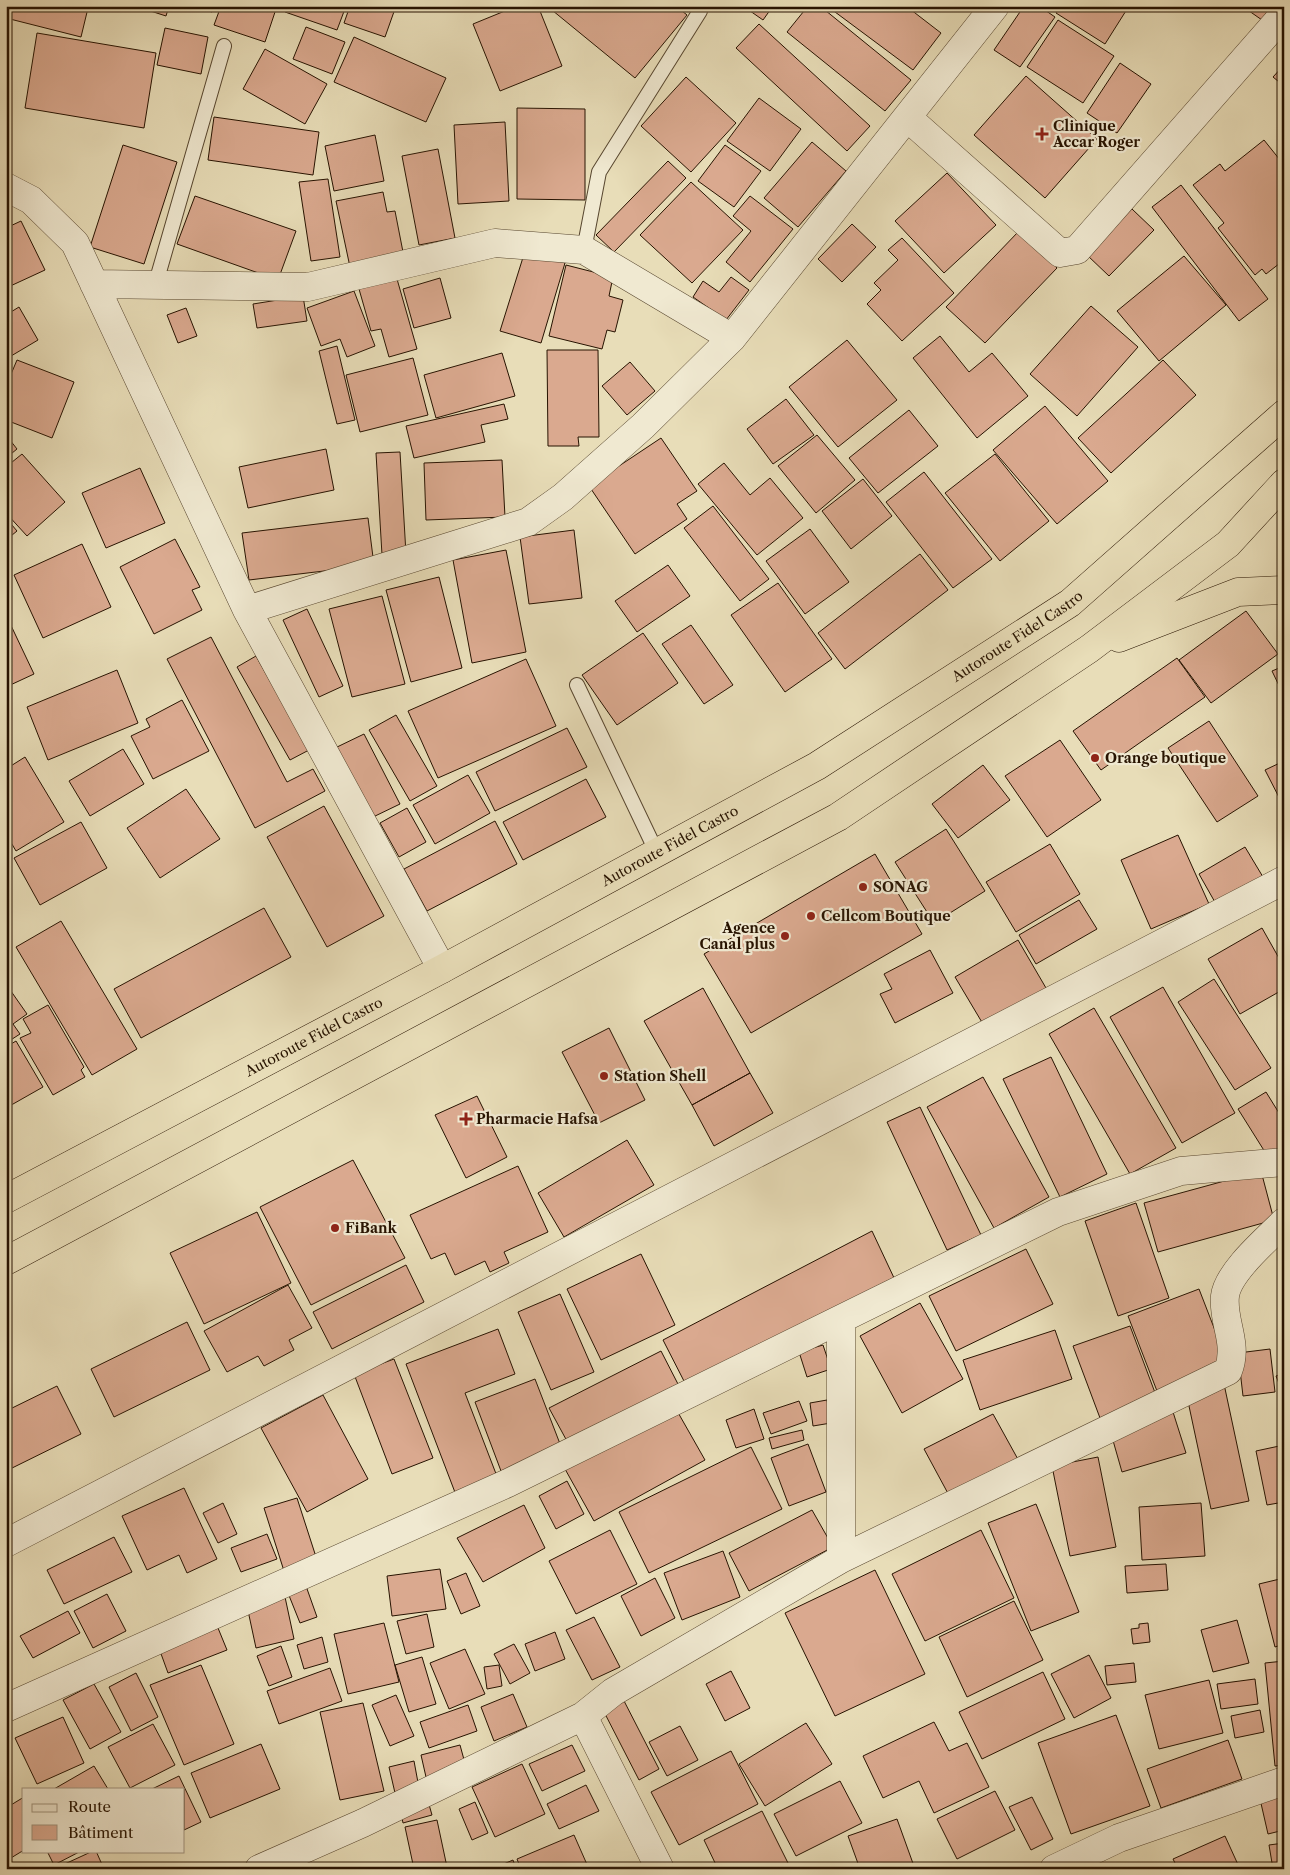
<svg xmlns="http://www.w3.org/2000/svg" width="1290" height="1875" font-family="'Libre Caslon Text',serif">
  <rect width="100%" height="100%" fill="#e8ddb8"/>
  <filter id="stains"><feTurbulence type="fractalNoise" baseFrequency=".004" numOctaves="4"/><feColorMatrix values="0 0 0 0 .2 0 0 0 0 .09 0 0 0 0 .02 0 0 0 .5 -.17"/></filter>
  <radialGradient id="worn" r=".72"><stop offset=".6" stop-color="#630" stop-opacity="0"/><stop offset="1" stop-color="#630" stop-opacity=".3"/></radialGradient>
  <!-- building -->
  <path fill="#daa98f" stroke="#271301" d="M6,6h75l7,2 -7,29 -75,-19z
    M135,6h34l-3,10z
    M191,6h23l-2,6z
    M221,6h36l18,6 -10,30 -51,-17z
    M287,6h59l-9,24 -52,-18z
    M350,6h46l-11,31 -41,-14z
    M478,6h14l-12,5z
    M517,6h21l24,60 -62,25 -27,-67z
    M547,6h129l11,9 -52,63z
    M743,6h30l-10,14z
    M808,6h12l91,74 -26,31 -98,-79z
    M827,6h79l35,27 -28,37z
    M1024,6h15l16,11 -35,50 -26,-17z
    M1060,6h69l-24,38 -49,-31z
    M1242,6h29l-9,14z
    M1058,20l56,36 -31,47 -56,-36z
    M759,24l111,102 -23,25 -111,-103z
    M306,27l39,15 -13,32 -39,-15z
    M165,28l43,9 -7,37 -44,-9z
    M37,33l119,20 -12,75 -119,-20z
    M354,37l92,41 -20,44 -92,-40z
    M265,49l62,35 -22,40 -62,-35z
    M1120,63l31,21 -34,49 -30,-20z
    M1284,65v21l-11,-9z
    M1026,76l71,63 -52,59 -71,-63z
    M686,77l50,46 -45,49 -50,-46z
    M759,98l42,31 -31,42 -43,-30z
    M517,108l68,1v91l-68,-1z
    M214,117l105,15 -6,43 -105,-15z
    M505,122l4,79 -51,3 -4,-79z
    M375,135l9,46 -50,10 -9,-45z
    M1264,140l20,25v95l-18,14 -4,-5 -7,6 -37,-47 6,-5 -31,-38 27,-21 5,7z
    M812,142l34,29 -48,56 -34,-29z
    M123,145l54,17 -33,102 -54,-17z
    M725,145l36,26 -27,36 -36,-26z
    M438,149l17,89 -36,7 -17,-89z
    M668,161l18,17 -72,74 -18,-17z
    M947,173l49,52 -52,48 -49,-52z
    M328,179l12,78 -29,4 -12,-79z
    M691,182l52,48 -51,53 -52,-48z
    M1181,185l87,114 -29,22 -87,-114z
    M383,192l4,20 8,-1 8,41 -53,15 -14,-66z
    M195,196l101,35 -18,49 -101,-36z
    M750,196l43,33 -43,53 -24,-20 25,-31 -18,-15z
    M1132,209l22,21 -45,46 -22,-21z
    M21,221l24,49 -39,18v-60z
    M852,224l24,23 -34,35 -24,-23z
    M1019,231l38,37 -72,75 -39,-36z
    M902,238l52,55 -52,48 -35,-37 14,-14 -7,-7 24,-23 -10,-10z
    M525,251l40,12 -24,80 -41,-12z
    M1184,256l42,49 -67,56 -42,-50z
    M566,265l47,12 -4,19 14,4 -8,32 -8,-2 -5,19 -53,-13z
    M731,277l18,13 -23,30 -33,-23 10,-16 16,11z
    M440,278l11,40 -37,10 -11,-39z
    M397,279l20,70 -28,8 -8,-28 -10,2 -12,-42z
    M354,291l21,55 -28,11 -7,-18 -19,7 -14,-38z
    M303,296l4,25 -50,7 -4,-24z
    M1091,306l47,41 -61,69 -47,-42z
    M19,307l19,33 -32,19v-44z
    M186,308l11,28 -19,7 -11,-28z
    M940,336l29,36 23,-19 36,43 -51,42 -64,-80z
    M847,340l50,60 -59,47 -49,-60z
    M337,346l18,74 -18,4 -18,-73z
    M547,350h51l1,87h-21l1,9h-31z
    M502,353l13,43 -79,22 -12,-43z
    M413,358l15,57 -68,17 -14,-57z
    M17,360l57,22 -22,56 -46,-18v-34z
    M1163,360l33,35 -85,78 -33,-35z
    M630,362l25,29 -28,24 -25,-29z
    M786,399l28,36 -41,29 -26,-35z
    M504,404l4,15 -27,6 4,17 -71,16 -8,-32z
    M1045,406l63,75 -51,43 -64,-74z
    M909,410l29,36 -60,47 -29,-35z
    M6,435l11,14 -11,9z
    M817,435l38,45 -39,33 -38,-47z
    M661,438l36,53 -20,13 10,15 -52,35 -46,-68z
    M326,449l8,41 -86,18 -9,-41z
    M400,452l6,102 -24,1 -6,-102z
    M22,454l43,48 -38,34 -21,-23v-46z
    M995,454l54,67 -49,40 -55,-68z
    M502,460l3,57 -79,3 -2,-57z
    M724,463l26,32 20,-17 33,40 -46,37 -59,-71z
    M140,468l25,55 -59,25 -24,-55z
    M924,472l68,87 -39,29 -67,-86z
    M863,479l29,37 -41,33 -29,-38z
    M713,506l56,73 -29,22 -56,-73z
    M6,518l11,13 -11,9z
    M368,518l6,47 -125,15 -7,-47z
    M810,529l39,53 -44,32 -39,-53z
    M574,530l8,68 -53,6 -9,-67z
    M175,539l25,48 -8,3 10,20 -48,24 -34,-67z
    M82,544l29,63 -68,31 -29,-63z
    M506,550l20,102 -54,11 -19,-103z
    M920,554l28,36 -103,79 -27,-36z
    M668,565l22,31 -53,36 -22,-31z
    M439,577l23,91 -51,14 -25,-92z
    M778,583l54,76 -47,33 -54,-77z
    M382,596l23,88 -53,13 -23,-88z
    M307,609l36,77 -24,11 -36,-77z
    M1246,611l32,43 -67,49 -32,-43z
    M6,615l28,59 -28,13z
    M691,625l42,60 -29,19 -42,-60z
    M643,633l35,50 -61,42 -35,-50z
    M211,637l76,145 26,-13 12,22 -70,37 -88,-169z
    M256,656l53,94 -19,10 -53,-93z
    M1177,658l28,39 -104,73 -28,-39z
    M526,659l30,67 -118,52 -30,-67z
    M1284,666v30l-12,-25z
    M117,670l21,53 -90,37 -21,-53z
    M182,700l27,51 -56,28 -22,-43 19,-9 -4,-8z
    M396,715l41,71 -27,15 -41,-71z
    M1209,721l49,75 -41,26 -49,-74z
    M567,728l20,39 -92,44 -19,-39z
    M364,734l36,70 -29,14 -36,-70z
    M1060,740l41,60 -54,37 -42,-61z
    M123,749l21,35 -54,32 -21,-35z
    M25,757l39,65 -48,29 -10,-17v-65z
    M1284,761v46l-19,-37z
    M983,765l27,35 -52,38 -26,-34z
    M468,775l22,38 -55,31 -22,-39z
    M586,779l20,38 -83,43 -20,-38z
    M186,789l34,50 -60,39 -33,-50z
    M324,806l60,110 -57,31 -60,-110z
    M407,808l19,34 -27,15 -19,-34z
    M495,821l22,43 -90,47 -23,-42z
    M81,822l26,46 -67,37 -26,-47z
    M946,829l39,62 -51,32 -39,-61z
    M1178,835l31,69 -58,25 -30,-69z
    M1050,844l30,50 -64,38 -30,-50z
    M1245,847l18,30 -47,27 -17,-30z
    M875,854l47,80 -171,99 -47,-79z
    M1079,900l18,29 -61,35 -17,-29z
    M264,908l27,49 -150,81 -27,-49z
    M61,921l76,128 -45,26 -76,-128z
    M1262,928l22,39v22l-44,25 -32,-55z
    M1018,940l28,48 -63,36 -28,-47z
    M930,950l23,43 -58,30 -15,-29 12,-5 -8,-15z
    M1214,979l57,89 -36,22 -57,-88z
    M6,984l21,30 -14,10 7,10 -14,9z
    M1163,987l72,126 -53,30 -72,-126z
    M703,988l47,85 -58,32 -48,-84z
    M48,1005l36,62 -3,3 4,7 -32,18 -33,-57 11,-5 -8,-14z
    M1094,1008l82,140 -46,26 -81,-140z
    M609,1028l36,72 -46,23 -37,-71z
    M16,1041l27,46 -37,21v-61z
    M1051,1057l56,117 -47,23 -57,-118z
    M750,1073l23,40 -59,33 -22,-41z
    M983,1077l66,120 -55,31 -67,-121z
    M1266,1092l18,29v31l-14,8 -32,-51z
    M477,1096l30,61 -41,21 -31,-63z
    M920,1107l61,128 -34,15 -60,-128z
    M627,1140l27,45 -90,52 -26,-44z
    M353,1160l52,98 -94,47 -51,-98z
    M518,1166l30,66 -44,20 5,11 -19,9 -5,-11 -30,14 -10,-22 -14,6 -21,-44z
    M1261,1171l13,49 -116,32 -14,-49z
    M1136,1203l33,95 -51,18 -33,-95z
    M257,1212l34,71 -87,41 -34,-71z
    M872,1231l23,49 -209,105 -23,-45z
    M1026,1249l27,55 -97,47 -27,-55z
    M641,1254l34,71 -74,35 -34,-71z
    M406,1265l18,37 -92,47 -19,-37z
    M288,1285l24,43 -23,12 5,10 -30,16 -6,-10 -31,16 -23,-41z
    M1199,1289l29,75 -71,27 -29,-75z
    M560,1294l34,78 -43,18 -33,-78z
    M920,1303l43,76 -61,34 -42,-77z
    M187,1322l23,48 -96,47 -23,-48z
    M1130,1326l27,72 -57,20 -27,-72z
    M498,1329l17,45 -50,19 33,86 -42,16 -50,-131z
    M1055,1330l17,49 -92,31 -17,-50z
    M823,1345l8,24 -24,8 -8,-25z
    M1270,1349l5,43 -32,4 -5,-43z
    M661,1351l18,35 -111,57 -19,-35z
    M394,1359l39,99 -41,16 -38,-100z
    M1284,1373v23l-8,-20z
    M535,1379l27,70 -61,22 -26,-69z
    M1224,1384l25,117 -38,8 -25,-117z
    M57,1386l24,48 -75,37v-60z
    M323,1395l45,84 -61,33 -46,-84z
    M827,1400l4,23 -18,3 -3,-23z
    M799,1401l8,20 -36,13 -8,-21z
    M676,1409l29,51 -111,61 -29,-52z
    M754,1409l10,30 -28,9 -10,-28z
    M1173,1412l13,41 -64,19 -12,-42z
    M993,1414l27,49 -69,36 -27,-50z
    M802,1430l2,10 -32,9 -3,-11z
    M808,1444l18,48 -37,14 -18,-48z
    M1284,1445v57l-17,3 -11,-54z
    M751,1447l31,62 -133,64 -30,-61z
    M1098,1457l18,90 -46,9 -18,-90z
    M567,1481l17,33 -28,15 -17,-33z
    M184,1488l33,71 -30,14 -8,-18 -32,15 -25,-54z
    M297,1498l20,62 -33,11 -20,-63z
    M223,1503l14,31 -19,9 -15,-30z
    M1201,1503l4,53 -63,4 -3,-53z
    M1036,1504l43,108 -48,19 -43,-108z
    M524,1505l21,43 -62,34 -26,-44z
    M812,1510l21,37 -84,44 -20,-38z
    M610,1530l27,54 -61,30 -27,-53z
    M981,1530l33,68 -89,43 -33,-67z
    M267,1534l10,25 -36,13 -10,-24z
    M114,1537l18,35 -68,32 -17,-34z
    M723,1551l17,46 -58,23 -18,-47z
    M1166,1564l2,26 -41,3 -2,-27z
    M440,1569l6,40 -54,7 -5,-40z
    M875,1570l50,104 -90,42 -50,-103z
    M466,1573l14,33 -19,8 -14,-33z
    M655,1578l20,40 -34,18 -20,-40z
    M1284,1578v66l-9,3 -16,-63z
    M306,1586l11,31 -17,6 -12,-30z
    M107,1594l19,37 -33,17 -19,-37z
    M285,1597l9,42 -38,9 -9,-42z
    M1014,1601l29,59 -76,37 -28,-60z
    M68,1611l12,22 -47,25 -13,-22z
    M427,1614l7,33 -28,7 -9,-33z
    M594,1617l26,50 -28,13 -26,-50z
    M1237,1620l12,43 -36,9 -12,-42z
    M384,1623l15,59 -51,12 -14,-60z
    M1148,1623l2,19 -17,2 -2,-15 8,-1v-4z
    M218,1628l9,22 -59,23 -8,-22z
    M555,1632l10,27 -30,12 -10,-27z
    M322,1637l6,25 -24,7 -7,-24z
    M514,1644l16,29 -20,11 -16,-30z
    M281,1646l11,31 -23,9 -12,-30z
    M465,1649l20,45 -36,15 -19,-46z
    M1089,1655l22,43 -37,20 -23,-44z
    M422,1657l14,47 -27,8 -14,-47z
    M1284,1661v104l-9,1 -10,-103z
    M1134,1663l2,19 -29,3 -2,-19z
    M201,1665l33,79 -50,21 -34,-80z
    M499,1665l3,21 -15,3 -3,-22z
    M330,1668l12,33 -63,23 -12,-33z
    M731,1671l19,37 -25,13 -19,-37z
    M1043,1672l22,47 -83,40 -23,-47z
    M136,1673l22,44 -27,14 -22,-44z
    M1255,1679l3,25 -37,5 -4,-25z
    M1209,1680l14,53 -64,16 -14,-54z
    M94,1684l27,48 -31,17 -27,-49z
    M513,1694l14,33 -33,14 -13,-34z
    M396,1695l18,41 -24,10 -18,-41z
    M622,1697l37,72 -20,11 -37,-72z
    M363,1703l21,88 -44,9 -20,-88z
    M468,1705l9,26 -48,17 -9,-26z
    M1260,1710l4,22 -29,6 -4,-22z
    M1116,1715l34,91 -79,28 -33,-91z
    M63,1717l21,46 -47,21 -22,-46z
    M934,1722l15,29 18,-8 22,44 -55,26 -15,-32 -36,17 -20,-42z
    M806,1723l26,41 -67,42 -26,-42z
    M153,1724l22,41 -45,23 -22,-41z
    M680,1726l18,34 -31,16 -18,-34z
    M1228,1740l14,39 -81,29 -14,-39z
    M261,1744l19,45 -70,29 -19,-45z
    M460,1745l6,22 -40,10 -5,-22z
    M572,1745l13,26 -43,20 -13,-27z
    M731,1751l27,53 -79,41 -28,-53z
    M414,1761l5,27 -24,5 -6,-26z
    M522,1764l23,50 -50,23 -23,-50z
    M94,1766l14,23h-54z
    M179,1776l22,46 -17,8v-41h-32z
    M840,1781l22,42 -66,33 -22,-42z
    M586,1785l13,26 -40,18 -12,-25z
    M995,1791l20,39 -58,29 -20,-40z
    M1284,1793v37l-16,4 -8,-35z
    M24,1797v53l-18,11v-53z
    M1032,1797l21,42 -22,11 -22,-43z
    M428,1801l4,14 -29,8 -3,-15z
    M475,1802l13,31 -16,7 -13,-31z
    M762,1811l29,58h-73l-14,-29z
    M897,1819l18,50h-55l-12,-33z
    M437,1820l10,47 -33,2 -9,-42z
    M574,1835l15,34h-68l-4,-10z
    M1225,1836l15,33h-62l-5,-10z
    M1284,1843v26h-11l-4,-24z
    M47,1851h34l-27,14z
    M93,1851h3l8,18 -48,-1z
    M513,1860l3,9h-24z"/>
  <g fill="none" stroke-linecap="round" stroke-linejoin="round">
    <defs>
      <path id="lane" d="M584,250l15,-78 101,-161v-5
        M155,286l69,-240
        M577,685l80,168"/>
      <path id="street" d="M908,118l152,135 17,-3 207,-236
        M6,187l25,13 44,43 172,367 195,359
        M94,284l214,3 187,-44 89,7 148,88
        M247,610l281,-88 35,-25 80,-71 89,-88 263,-332
        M841,1320v239
        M6,1543l1278,-663
        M6,1708l502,-225 550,-271 123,-41 103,-9
        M583,1716l30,-24 228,-133 387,-188c11,-28 -6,-49 -3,-75 3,-24 42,-57 59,-74
        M259,1869l104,-46 220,-107 77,153
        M1054,1869l65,-31 165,-57"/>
      <g id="highway">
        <path d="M1119,638l119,-46 46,-2"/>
        <path id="s1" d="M6,1199l436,-230 375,-203 253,-163 214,-189"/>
        <path d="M6,1261l832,-444 251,-168 139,-105 56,-61"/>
      </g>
    </defs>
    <!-- lane casing -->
    <use href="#lane" stroke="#57462f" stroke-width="16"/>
    <!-- street casing -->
    <use href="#street" stroke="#57462f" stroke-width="29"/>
    <!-- highway casing -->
    <use href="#highway" stroke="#271301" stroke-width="29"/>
    <!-- lane -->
    <use href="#lane" stroke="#f0e9d1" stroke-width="14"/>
    <!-- street -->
    <use href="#street" stroke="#f0e9d1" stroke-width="28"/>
    <!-- highway -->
    <use href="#highway" stroke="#e8ddb8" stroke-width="28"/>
  </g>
  <!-- markers -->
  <g fill="#8f2418" stroke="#f0e9d1" stroke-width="2">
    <path d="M1039.5 126.5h5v5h5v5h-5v5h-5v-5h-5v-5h5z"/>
    <circle cx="1095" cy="758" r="5"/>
    <circle cx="863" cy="887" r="5"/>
    <circle cx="811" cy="916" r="5"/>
    <circle cx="785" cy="936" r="5"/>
    <circle cx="604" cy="1076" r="5"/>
    <path d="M463.5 1111.5h5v5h5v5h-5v5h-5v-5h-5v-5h5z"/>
    <circle cx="335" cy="1228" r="5"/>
  </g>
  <g text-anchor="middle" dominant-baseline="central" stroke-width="4.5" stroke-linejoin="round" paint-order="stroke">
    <!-- poi labels -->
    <g font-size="14" font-weight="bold" fill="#271301" stroke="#f0e9d1" text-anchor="start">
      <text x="1053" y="126">Clinique<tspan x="1053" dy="16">Accar Roger</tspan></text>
      <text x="1105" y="758">Orange boutique</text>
      <text x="873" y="887">SONAG</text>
      <text x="821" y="916">Cellcom Boutique</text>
      <text x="775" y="928" text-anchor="end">Agence<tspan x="775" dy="16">Canal plus</tspan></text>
      <text x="614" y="1076">Station Shell</text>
      <text x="476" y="1119">Pharmacie Hafsa</text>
      <text x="345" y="1228">FiBank</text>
    </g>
    <!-- street labels -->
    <g font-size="14" fill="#271301" stroke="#f0e9d1">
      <text stroke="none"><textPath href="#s1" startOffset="1158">Autoroute Fidel Castro</textPath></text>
      <text stroke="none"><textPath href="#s1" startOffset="752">Autoroute Fidel Castro</textPath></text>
      <text stroke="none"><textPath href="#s1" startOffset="348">Autoroute Fidel Castro</textPath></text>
    </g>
  </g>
  <!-- margin -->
  <rect width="1290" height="1875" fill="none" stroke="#e8ddb8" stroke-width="25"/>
  <rect x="8" y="8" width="1275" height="1860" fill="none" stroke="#271301" stroke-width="2.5"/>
  <rect x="12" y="12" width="1265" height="1850" fill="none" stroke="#271301"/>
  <!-- legend -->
  <rect x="22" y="1788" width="162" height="65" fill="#f0e9d1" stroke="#a0937e"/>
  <rect x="32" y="1804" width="25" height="8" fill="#f0e9d1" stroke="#a0937e"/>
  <text x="68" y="1812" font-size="15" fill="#271301">Route</text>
  <rect x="32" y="1825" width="25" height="15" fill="#daa98f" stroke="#a0937e"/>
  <text x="68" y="1838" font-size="15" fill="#271301">Bâtiment</text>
  <rect width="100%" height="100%" filter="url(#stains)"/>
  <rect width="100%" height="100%" fill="url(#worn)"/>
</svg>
